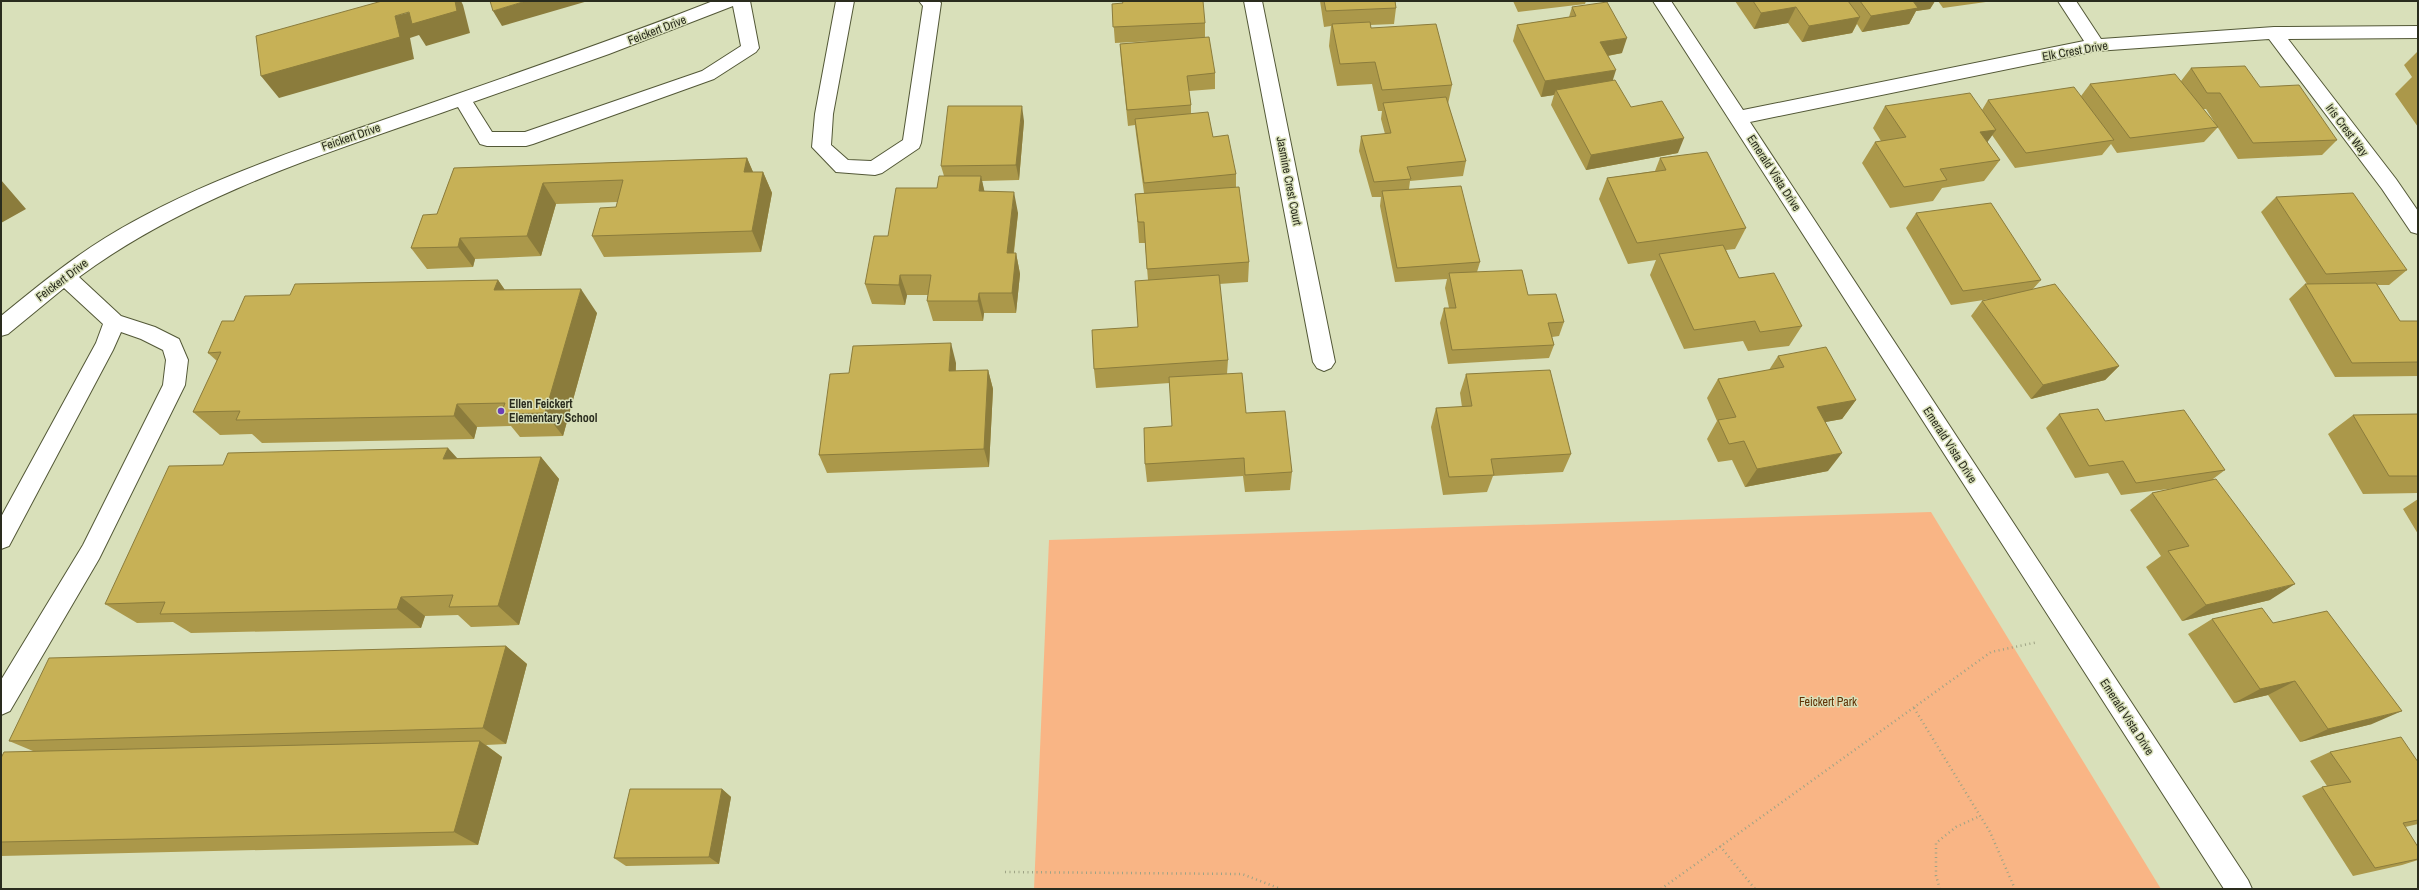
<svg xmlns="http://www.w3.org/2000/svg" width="2419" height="890" font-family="'Archivo Narrow',sans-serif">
  <rect width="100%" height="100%" fill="#d9e0ba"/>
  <!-- green -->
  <path fill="#f9b585" d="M1931,512l230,377h-1127l15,-349z"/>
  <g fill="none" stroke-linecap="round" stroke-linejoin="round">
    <defs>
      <path id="minor" d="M713,1h37l9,47 -3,4 -42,27 -181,65 -7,2h-39l-7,-2 -22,-37c-130,46 -267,87 -379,170l42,39 34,11 24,12 9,21 -3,25 -86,174 -89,152 -9,4v-35l82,-135 80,-160 3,-25 -3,-10 -22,-11 -20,-7 -8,18 -104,196 -8,3v-32l95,-174 7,-19 -39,-36 -56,46 -7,2v-20c33,-27 67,-55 104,-78 86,-53 183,-85 278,-118 110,-39 221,-76 330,-119zM733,6l8,40 -39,25 -177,61h-33l-19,-30 136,-48z
        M836,1h18l-21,113 -2,31 17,15 23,1 32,-21 20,-134 -4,-5h20l2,2 -20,140 -2,5 -37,25 -7,2 -39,-3 -24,-25 3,-33z
        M1244,1h18l73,361 -4,6 -7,3 -7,-3 -4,-6z
        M1653,1h18l72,109 341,-69 -26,-40h18l25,38 173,-12 144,-1v12l-130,1 108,140 22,32v23l-7,-2 -29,-43 -113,-150 -173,12 -346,71 498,758 4,9h-28z"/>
    </defs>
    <!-- minor casing -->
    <use href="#minor" stroke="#535837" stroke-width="2"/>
    <!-- path -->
    <path stroke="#9ea385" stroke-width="2.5" stroke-dasharray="1 3.5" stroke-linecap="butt" d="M1914,708l76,124 25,57
      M1720,846l35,43
      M1005,872l237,2 39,15
      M1661,889l330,-237 47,-10
      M1940,889l-4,-13v-33l20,-16 24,-11"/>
    <!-- minor -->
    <use href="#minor" fill="#fff" fill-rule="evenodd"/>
  </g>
  <!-- wall -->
  <path fill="#ab984a" d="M1320,1h75l1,7 -2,16 -24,1 1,3 81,57 -4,19 18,57 -3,15 -53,5 -1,8 71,73 -3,10 51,23 36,27 -5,14 -7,1 2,8 -5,13 -101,6 -8,-41 4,-15h5l-4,-20 2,-9 -52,3 -15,-76 1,-9h-9l-13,-46 2,-15 24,-2 -4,-15 1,-8h-4l-6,-27 -35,2 -8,-40 2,-20 -7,1z
    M1513,1h73l-1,3 -67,8z
    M1735,1h200l-5,8 -14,2 -7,13 -47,8 -5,-8 -5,9 -50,9 -14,-19 -34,6z
    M1938,1h55l-50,7z
    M1112,4l93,19v14l10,36v16l-26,2 2,14v9l22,23 23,37v13l13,75 -1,20 -29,2 9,76 -1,14 19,39 46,59 -2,18 -45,2 -2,-16 -96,6 -2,-18 27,-38 -2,-43 -74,5 -2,-19 44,-42 10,-47 -3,-37h-6l-4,-49 9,-1 -8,-59 -1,-9 -7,1 -7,-66 -1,-16 35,-3 -40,2z
    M1572,7l50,46 -14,3 5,24 18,27 47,46 -92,17 -35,-65 3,-10 -13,2 -28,-56 4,-16 52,-8z
    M2418,51v76l-23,-33 17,-17 -8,-12z
    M2191,68l69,19 77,53 -15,15 -84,4 -32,-50h-3l15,18 -14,15 -87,11 -6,-9 -9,11 -87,13 -23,-33 -5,7 13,18 -16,21 -42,7 -9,13 -43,7 -28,-45 13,-21 6,-1 -8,-13 12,-22 97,4 6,-10 93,-4 9,-12 91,-3z
    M1024,121l-5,59 -37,1 2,10 34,22 -4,40h2l4,21 -4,39h-32l-1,8h-50l-6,-20 1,-6h-21l-2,10 -33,-1 -7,-20 23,-48 49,-48 7,-12 -3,-10z
    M747,158l6,14h10l9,21 -11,59 -157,5 -12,-21 24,-29 2,-5 -62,2 -15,52 -66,3 -2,8 -46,2 -16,-21 26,-34 17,-46z
    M1660,158l86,70 -11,21 -9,1 13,28 63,48 -13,20 -41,5 -5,-10 -59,8 -34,-74 6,-15 -28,4 -29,-65 8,-21 48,-7z
    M2276,197l131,73 -18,15h-12l23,36h18v55l-83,1 -46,-78 16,-15h2l-46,-72z
    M1916,213l125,67 -9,10 87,76 -14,14 -74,19 -60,-83 11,-15 8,-2 -39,6 -45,-77z
    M498,280l7,10 92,23 -34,123 -43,1 -9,-11 -34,1 -3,12 -212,4 -10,-9 -32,1 -27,-23 24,-51 -9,-8 26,-32 56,-26z
    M1778,356l78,44 -14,19 -17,3 3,49 -83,16 -13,-27 -14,2 -11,-23 10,-18 -10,-23 11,-19 51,-9z
    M956,363v8l32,-1 5,19 -4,78 -162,6 -8,-18 30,-82z
    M1466,374l105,80 -8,18 -70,4 -6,16 -44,3 -12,-68 5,-19 26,-1 -2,-14z
    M2418,413v80l-55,1 -35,-60 25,-19 64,-1z
    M2059,414l46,7 120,49 -12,9 57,121 -88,21 -36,-54 15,-11 -31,-46 22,-17 24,-5 -55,7 -13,-22 -33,5 -29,-50z
    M541,457l18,22 -40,146 -48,2 -13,-12 -33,1 -4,12 -230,5 -18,-11 -36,1 -32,-19 352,-146z
    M2418,499v35l-15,-25z
    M2212,619l61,4 99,101 -72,18 -32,-47 -34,8 -46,-69z
    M506,646l21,18 -21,80 -20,1 16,12 -24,88 -477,11v-98l32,-7 -24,-10z
    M2330,752l88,10v62l-13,3 13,20v13l-16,5 -49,11 -51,-80 20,-9 5,-1 -17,-25z
    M722,789l9,8 -12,67 -93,2 -12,-8z"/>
  <!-- shaded-wall -->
  <path fill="#8b7c3c" d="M455,1h6l2,4 7,28 -44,13 -7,-11 -9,3 4,21 -135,39 -18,-22 134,-60z
    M526,1h62l-86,25 -9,-15z
    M1909,1h26l-5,8 -14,2 -7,13 -47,8 9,-16z
    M1796,7l-8,16 -34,6 7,-16z
    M1860,17l-8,16 -50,9 7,-16z
    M1627,38l-5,15 -27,5 5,-16z
    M1616,70l-5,16 -55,4 -2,5 -13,2 4,-16z
    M1022,106l2,15 -5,59 -3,-15z
    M1996,130l-15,21 -1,-19z
    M1684,138l-6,15 -92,17 5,-15z
    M747,158l9,21 -12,-7z
    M763,172l9,21 -11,59 -9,-21z
    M981,176l5,22 -7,-7z
    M1,180l25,29 -25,14z
    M543,183l13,21 -15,52 -14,-20z
    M1014,192l4,21 -7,61 -4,-21z
    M460,238l15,21 -2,8 -15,-20z
    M1016,253l4,21 -4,39 -4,-20z
    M900,275l7,20 -2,10 -6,-20z
    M498,280l17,25 -21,-15z
    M581,289l16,24 -34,123 -18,-23z
    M979,293l5,20 -1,8 -5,-20z
    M951,343l5,20 -2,27 -5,-19z
    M2119,366l-14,14 -74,19 12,-14z
    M988,370l5,19 -4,78 -5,-18z
    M1856,400l-14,19 -38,7 13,-19z
    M457,404l20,23 -3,12 -20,-23z
    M448,448l20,22 -25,-11z
    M1842,453l-14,18 -83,16 12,-18z
    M541,457l18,22 -40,146 -21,-19z
    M2295,584l-25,16 -88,21 24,-16z
    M401,597l24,19 -4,12 -24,-19z
    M506,646l21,18 -21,80 -23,-16z
    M2295,681l-27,14 -34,8 26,-14z
    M2402,711l-30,13 -72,18 28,-13z
    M480,741l22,16 -24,88 -24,-13z
    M722,789l9,8 -12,67 -10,-7z"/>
  <!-- building -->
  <path fill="#c7b156" stroke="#8b7c3c" d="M382,1h73l2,10 -45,13 -3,-12 -14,4 5,21 -139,39 -5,-40z
    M490,1h36l-33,10z
    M1122,1h81l2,22 -92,4 -1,-23 11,-1z
    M1324,1h71l1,7 -70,3z
    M1753,1h95l12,16 -51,9 -13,-19 -35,6z
    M1860,1h53l5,7 -47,8z
    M1607,2l20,36 -27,4 16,28 -71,11 -28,-56 59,-9 -4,-9z
    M1370,22l1,6 65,-4 16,61 -70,5 -7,-28 -35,2 -8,-40z
    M1209,37l6,36 -28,3 4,29 -64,5 -7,-66z
    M2245,66l15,21 39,-2 38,55 -84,3 -33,-50h-13l-16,-25z
    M2175,74l43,53 -88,11 -40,-54z
    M1615,80l16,27 31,-6 22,37 -93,17 -35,-65z
    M2074,87l40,53 -88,13 -38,-53z
    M1970,93l26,37 -16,2 20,28 -60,9 7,11 -43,7 -29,-45 31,-5 -21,-31z
    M1446,97l20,64 -59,6 4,12 -37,3 -13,-46 30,-3 -8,-30z
    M948,106h74l-6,59 -75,1z
    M1208,112l5,25 15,-2 8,39 -92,9 -9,-64z
    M1707,152l39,76 -109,15 -30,-65 59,-8 -6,-12z
    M747,158l-3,14h19l-11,59 -160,5 8,-28 16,-1 7,-27 -80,3 -16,53 -67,2 -2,9 -47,1 12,-33 14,-1 17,-46z
    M939,176h42l-2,15 35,1 -7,61h9l-4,40h-33l-1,8h-51l4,-26h-31l-1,10 -34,-1 9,-48h14l8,-48h41z
    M1461,186l19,76 -83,6 -15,-77z
    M1239,187l10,75 -102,7 -3,-47h-6l-3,-28z
    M2353,193l54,77 -81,4 -50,-77z
    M1991,203l50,77 -78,11 -47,-78z
    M1723,245l16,33 35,-5 28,53 -42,6 -5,-11 -61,9 -35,-76z
    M1522,270l6,25 28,-1 8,28 -16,1 6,22 -102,5 -8,-42h12l-7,-35z
    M1219,275l9,85 -134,9 -2,-39 46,-3 -3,-46z
    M498,280l-4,10 87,-1 -36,124 -44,1 4,-11 -48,1 -3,12 -218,4 4,-9 -47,1 28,-60 -13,1 14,-32h12l11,-25 45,-1 5,-11z
    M2376,283l24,38h18v41l-66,1 -47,-79z
    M2055,284l64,82 -76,19 -61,-84z
    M951,343l-2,28 39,-1 -4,79 -165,6 11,-81 19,-1 4,-27z
    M1826,347l30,53 -39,7 25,46 -85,16 -13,-28 -15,3 -11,-24 18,-3 -18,-38 66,-12 -6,-11z
    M1550,370l21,84 -80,5 3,16 -45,2 -13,-69 36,-2 -6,-32z
    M1242,373l4,40 39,-2 7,61 -47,3 -1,-17 -99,6 -1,-36 28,-2 -3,-49z
    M2098,409l7,12 79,-11 41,60 -89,13 -13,-22 -34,5 -30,-52z
    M2418,414v62h-29l-36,-61z
    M448,448l-5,11 98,-2 -43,149 -49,1 4,-12 -52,2 -4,12 -237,5 5,-12 -60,2 64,-138 54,-1 5,-12z
    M2216,479l79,105 -89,21 -38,-54 21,-5 -37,-53z
    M2262,608l11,15 54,-12 75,100 -74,18 -33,-48 -35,8 -48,-70z
    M506,646l-23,82 -474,13 40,-83z
    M2401,737l17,25v58l-15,3 15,24v12l-43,9 -53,-81 29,-5 -21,-30z
    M480,741l-26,91 -453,10v-84l3,-6z
    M630,789h92l-13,68 -95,1z"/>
  <!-- markers -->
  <circle fill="#6b3fb7" stroke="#d9e0ba" stroke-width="1.5" cx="501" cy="411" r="4"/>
  <g text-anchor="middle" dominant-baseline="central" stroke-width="3" stroke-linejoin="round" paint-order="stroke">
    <!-- street labels -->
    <g font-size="12" fill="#2a2c1e" stroke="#d9e0ba">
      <text transform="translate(657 30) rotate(-21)">Feickert Drive</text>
      <text transform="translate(2075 51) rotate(-10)">Elk Crest Drive</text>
      <text transform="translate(2347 130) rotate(53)">Iris Crest Way</text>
      <text transform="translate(351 137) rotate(-19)">Feickert Drive</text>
      <text transform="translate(1774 173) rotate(57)">Emerald Vista Drive</text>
      <text transform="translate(1289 181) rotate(79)">Jasmine Crest Court</text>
      <text transform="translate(62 280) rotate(-37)">Feickert Drive</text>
      <text transform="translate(1950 445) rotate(57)">Emerald Vista Drive</text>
      <text transform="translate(2127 717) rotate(57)">Emerald Vista Drive</text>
    </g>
    <!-- poi labels -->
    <g font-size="12" font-weight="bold" fill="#2a2c1e" stroke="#d9e0ba" text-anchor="start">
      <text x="509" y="404">Ellen Feickert<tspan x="509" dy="14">Elementary School</tspan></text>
    </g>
    <!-- park labels -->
    <g font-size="12" fill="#603004" stroke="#d9e0ba">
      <text x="1828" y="702">Feickert Park</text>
    </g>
  </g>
  <!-- border -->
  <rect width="2419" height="890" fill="none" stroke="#2a2c1e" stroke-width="4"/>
</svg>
